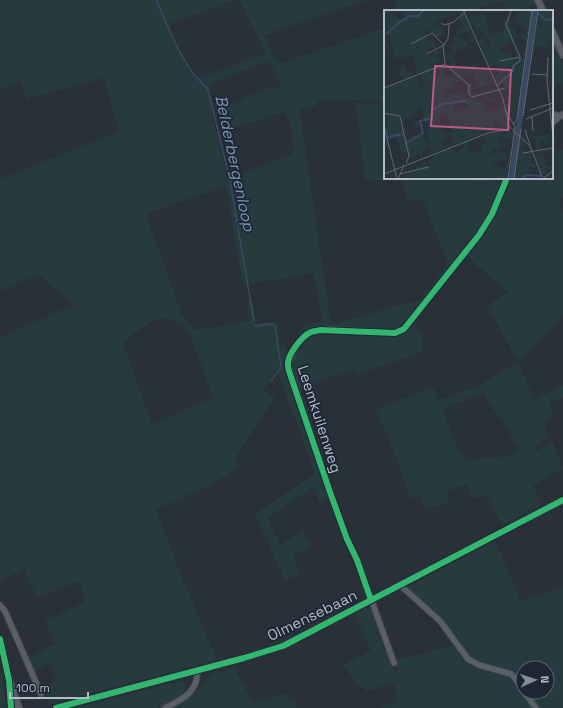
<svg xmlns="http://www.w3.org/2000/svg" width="563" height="708" font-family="'Space Grotesk',sans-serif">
  <rect width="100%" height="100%" fill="#2a3038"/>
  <!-- green -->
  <path fill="#273a3e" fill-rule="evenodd" d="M0,0h235l-65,24 1,5 -3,1 6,13 23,36 69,-26 -27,-53h129l-104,35 14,29 107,-36v73l-67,-1v4l-11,6 -8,-3 32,217 89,-24 28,-36 -25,-64 -16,-1 -6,-19h-36l-9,-77 29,2v73h102l15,7 -13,28 -12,20 -69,88 14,12 1,15 -6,6 -60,20 -2,-6 -57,22 -8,-27 4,-7 11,-15 -7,-8c9,-9 12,-10 25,-11l-9,-49 -71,12 -17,-99 -80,28 36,101 13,15 54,-9 -2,-19 6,-1 3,22 21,-2 3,24 6,1v10l-3,10 47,132 -11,4 -6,-15 -46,31 13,27 23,-14 8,15 -18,10 7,18 -15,7 -30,-67 60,-40 -38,-104 -14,21 12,6 -39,60 2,11 -25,16 -57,25 25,66 36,85 -167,44 -8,-15 15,-9 -8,-16 -15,7 -6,-13 28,-14 -11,-23 41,-20 -8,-20 -41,17 -13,-29 -24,12v-244l73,-32 -35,-31 -38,17v-112l119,-48 -15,-53 -68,18 -9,4 -6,-18 -21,7zM269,60l13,28h-15l-45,20 6,15 4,-1 1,4h8l43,-14 7,13 3,28 -66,26 -16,-64 3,-2 -7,-28zM166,318l17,6 8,14 22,59 -61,27 -29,-81c12,-11 26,-23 43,-25z
    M394,0h140l2,4 -19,7h-13l-1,-9 -23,5 -4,4h-78z
    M552,40l11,25v18l-11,4z
    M554,125l1,25 8,-1v48l-5,1 5,13v105l-45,46 16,38 29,-15v12l-14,6 5,13 -11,6 6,15 -15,9 3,5 16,-9 10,26 -30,18 9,19 -40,20 -16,-30 -14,4 -5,-15 -20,7 2,11 -24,8 -6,-15 -9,4 -13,-40 -22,-50 58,-22 5,13 40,-14 40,-24 -31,-57 21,-13 -25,-21 -16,-15 17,-24 26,-54h42v-51zM484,393l14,25 3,-1c7,11 10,22 18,32l-14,8h-12l-26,4c-12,-15 -17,-34 -24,-52z
    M495,541l26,60 42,-14v121h-183l17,-6 -3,-18 -2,-1 -26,9 -1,-5h-5l-17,-22 28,-15 -17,-36 16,-7 14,43 2,-1 9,24 3,-1 -3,-11 58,-16c13,22 28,26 53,30v-2l-23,-8 -13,-7 -24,-31 -41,-39zM523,668h24v24h-24z
    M0,667l5,30v11h-5z
    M234,667l19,36 34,-10 1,6h7l1,9h-125l13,-7 12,-9 14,-17z
    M178,682h4l4,6 -3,7 -26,13h-83z"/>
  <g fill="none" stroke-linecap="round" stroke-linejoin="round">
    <!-- stream -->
    <path stroke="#384963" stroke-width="1.5" d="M156,0c14,30 26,67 52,89l21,87 25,145
      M255,326l17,-2 3,2 6,41 -10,14"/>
    <defs>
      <path id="minor" d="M552,114l9,2
        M552,123l11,-9
        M400,585l40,36 28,38 11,6 32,9 4,4 8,12
        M0,605l5,6 36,83
        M394,663l-37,-103 -10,-21 -16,-44 -43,-131 8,-18 7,-9 7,-5 17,-3 68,4 9,-4 75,-94 13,-21 15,-36
        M524,692l12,16
        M165,708c16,-8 34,-16 32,-37"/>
      <path id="tertiary" d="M538,0l5,11
        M552,31l11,24
        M0,639l9,41 2,28
        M10,682l9,26
        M56,708l188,-50 39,-12 280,-146"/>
    </defs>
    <!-- minor casing -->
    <use href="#minor" stroke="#484c53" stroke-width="7"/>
    <!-- tertiary casing -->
    <use href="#tertiary" stroke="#484c53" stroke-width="8"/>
    <!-- minor -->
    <use href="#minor" stroke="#5a5e66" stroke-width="5"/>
    <!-- tertiary -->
    <use href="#tertiary" stroke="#5a5e66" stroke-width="6"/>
    <defs>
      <path id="cycleway" d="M371,600l-14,-40 -10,-21 -16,-44 -41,-121c-1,-3 -2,-6 -2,-9 -1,-10 14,-29 23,-33 3,-1 6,-1 9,-2l75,3 9,-4 75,-94 13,-21 15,-36
        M0,639l9,41 2,28
        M56,708l188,-50 39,-12 280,-146"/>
    </defs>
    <!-- cycleway casing -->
    <use href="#cycleway" stroke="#1d2633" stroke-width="8"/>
    <!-- cycleway -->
    <use href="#cycleway" stroke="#33b770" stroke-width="6"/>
  </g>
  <g text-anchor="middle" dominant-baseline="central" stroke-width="3.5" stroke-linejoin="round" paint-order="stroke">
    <!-- street labels -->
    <g font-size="15" fill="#b4bcc9" stroke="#1d2633">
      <text transform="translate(320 419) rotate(72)">Leemkuilenweg</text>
      <text transform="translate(312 615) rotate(-26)">Olmensebaan</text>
    </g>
    <!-- water labels -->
    <g font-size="16" font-style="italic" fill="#7c92b1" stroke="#1d2633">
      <text transform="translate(235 163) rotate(78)">Belderbergenloop</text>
    </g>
  </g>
  <!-- overview -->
  <g transform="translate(384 10)">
    <rect width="169" height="169" fill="#2a3038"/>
    <path d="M0,0h5l12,11 5,-3 -6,-8h57l5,2 -2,3 -3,-2 -24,10 1,3 8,-2 -2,4 8,-3 -5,2 1,7 -7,4 -5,-5 -1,-5 -6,4 1,7 6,-1 4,7 -2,5 -1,-2 -7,2 2,4 3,3 4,-7 6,3 -4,1 4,11 -3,1 2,-2 -2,-2 -7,2 4,11h5l-2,-8 5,-2v9l8,4 3,-5 -6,-6h3v-7l-7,-4 8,-3 1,-3 -3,-3h-6l1,-3 3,1 5,-2v-7l4,-1 -1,-5 8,-4 -6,-8 5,-5 12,28h-6l-6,9 -5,-2 -5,9 2,8 1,2 8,-2 2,2 11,-3 1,5 5,2 2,-3 6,7 -5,4 2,6 -10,3 -5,-15 -6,3 -1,-3 -4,4 6,7 4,-1 3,13 -12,-2v8l-10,1 2,9 13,-5 -3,-6 3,-3h4l15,-4 2,6 3,-4 4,3 -8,3 -4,-7 -11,4 10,4 4,9 17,-5 4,18 -6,2 -7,-6 -1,9 -62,23 -11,-47 -5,4 7,23 -2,-3 -7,4 3,4 6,-4 6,13 -8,4 3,5 -4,1 -2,-5 -1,4 -9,3v-7l-7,1 -5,-16 -8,3 1,7h-5v-24l4,-1 -3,-8 15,2 -16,-3v-13l3,-1 -3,-11 32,-12 5,12 4,-2 -5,-12 -16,6 -1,-4 -3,1 -1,-10 6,-1 1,5h6l1,4 5,-1 -4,-3 3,-1 -4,-14 -22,3 -1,-2 -6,-14v-8l8,22h4l-12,-32v-8h2zM82,21l7,6 -6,5 -9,-6zM78,70l4,3 2,10 -23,2 -1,-6 9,-1 3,-6zM31,102l4,8 -6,4 3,4 4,-3 2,4 -12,7 2,3 -2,2 -2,-4 1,4 -2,2 -2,-7 4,-3 -4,2 -3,-12zM62,104l6,17 -6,5 -6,-11v-9zM66,124l3,9 -10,4 -1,-5zM135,0h13l-18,112 -9,-17 3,-2v-4l4,-4 -3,-7 -4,5 -1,-3 -4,2 5,-4 -2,-7 -6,5 -5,-10 7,-2 -2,-9 -8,3 2,-2h-3l-8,-17 5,-4 -6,1 -2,-4 6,-5 6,13 2,-1 -2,-6 -9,-14 -2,2 -3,-6 -6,-1 -3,-6 18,-5 7,22 12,-4 1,-12 17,6 -15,-2 8,6 3,10 -18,9 6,6 5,-2 2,7 11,-1 3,-16 -7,-9 7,2 2,-7 -15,-7 4,-4 -1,-6 2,3 3,-2zM154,0h15v19l-7,4 -4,5 11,-8v14l-2,-5 -4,2 2,5h-9l-5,2 -5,21zM125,120l5,3 -1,7 -14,-4 1,10 7,-3 -4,2v3l-12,2v4l13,-2 2,6h3l-1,-9 2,2 2,-9 -2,17 -19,3 15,8 2,-10h2l-2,19h-27l-2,-5 1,5 -5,-5 1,5h-72l5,-5 -1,-4h4l1,4v-4l5,2 5,-3h-7l-3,-8 4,5 8,-5 2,5h3l-2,-5 6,-4 -2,-3 19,-7 4,7 9,-7 -1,-5 6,-2 1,4 -3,2 3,8 12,-4v-5l4,-1 -2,-9zM168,124l-4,2 1,6h4l-6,1 1,7 -5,-11 -3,1 1,10h-4l-3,-14zM136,128l7,5 -6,7 10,2 1,12 2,-2 3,6 -8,-1 -1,8 -13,4zM154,141l7,5v10l8,1v3l-7,-1 4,4 -2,2h-6l-8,-21h4z" fill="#273a3e" fill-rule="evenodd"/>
    <path d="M148,0h5l-15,113 -8,56h-5z" fill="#384963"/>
    <path fill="none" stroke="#384963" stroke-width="2" d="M154,3l8,7 7,-1M2,24l15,-13 9,-5h8l6,-6M4,127l15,-3M22,133l17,-10 -3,-12 12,-3v-8l10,-6 25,-3M136,169l7,-4 14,1"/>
    <path fill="none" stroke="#616872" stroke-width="1" d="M79,0l40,89 6,27 21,20 13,33M127,1l-5,14 14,32M57,13l3,2 10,-3 13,-12M27,34l21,-11 12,12 -17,9M164,47l-1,23 6,57M116,51l20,-4M61,54l24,21v9l3,3 33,-9M61,54l-2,-18 5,-7 1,-15M148,64l15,1M113,76l16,-15v-5l7,-5v-4M0,78l61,-24M121,99l10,18 -7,52M146,100l23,-7M0,103l16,3 9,40 -3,7M139,106l15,-106M148,107l1,14M142,109l27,-11M130,114l3,-6 15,-108M0,116l13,53M141,120l5,15M139,143l30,-5M0,164l104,-41 22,-4M16,164l29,-7M14,169l6,-14M130,169l7,-50M159,169l10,-8"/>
    <path fill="#bc5a87" fill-opacity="0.15" stroke="#bc5a87" stroke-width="2" d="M51,56l76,4 -3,60 -77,-4z"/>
    <rect width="169" height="169" fill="none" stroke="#b4bcc9" stroke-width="2"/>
  </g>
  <!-- north arrow -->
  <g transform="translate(535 680) rotate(87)"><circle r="19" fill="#1d2633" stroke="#59626f"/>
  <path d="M0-3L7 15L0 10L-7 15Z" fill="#848b96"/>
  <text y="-6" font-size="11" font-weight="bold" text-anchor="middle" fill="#b4bcc9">N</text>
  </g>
  <!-- scale -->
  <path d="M10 692v6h78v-6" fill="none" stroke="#b4bcc9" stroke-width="2"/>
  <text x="16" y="692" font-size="12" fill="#b4bcc9" stroke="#1d2633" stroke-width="3" paint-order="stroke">100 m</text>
</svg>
